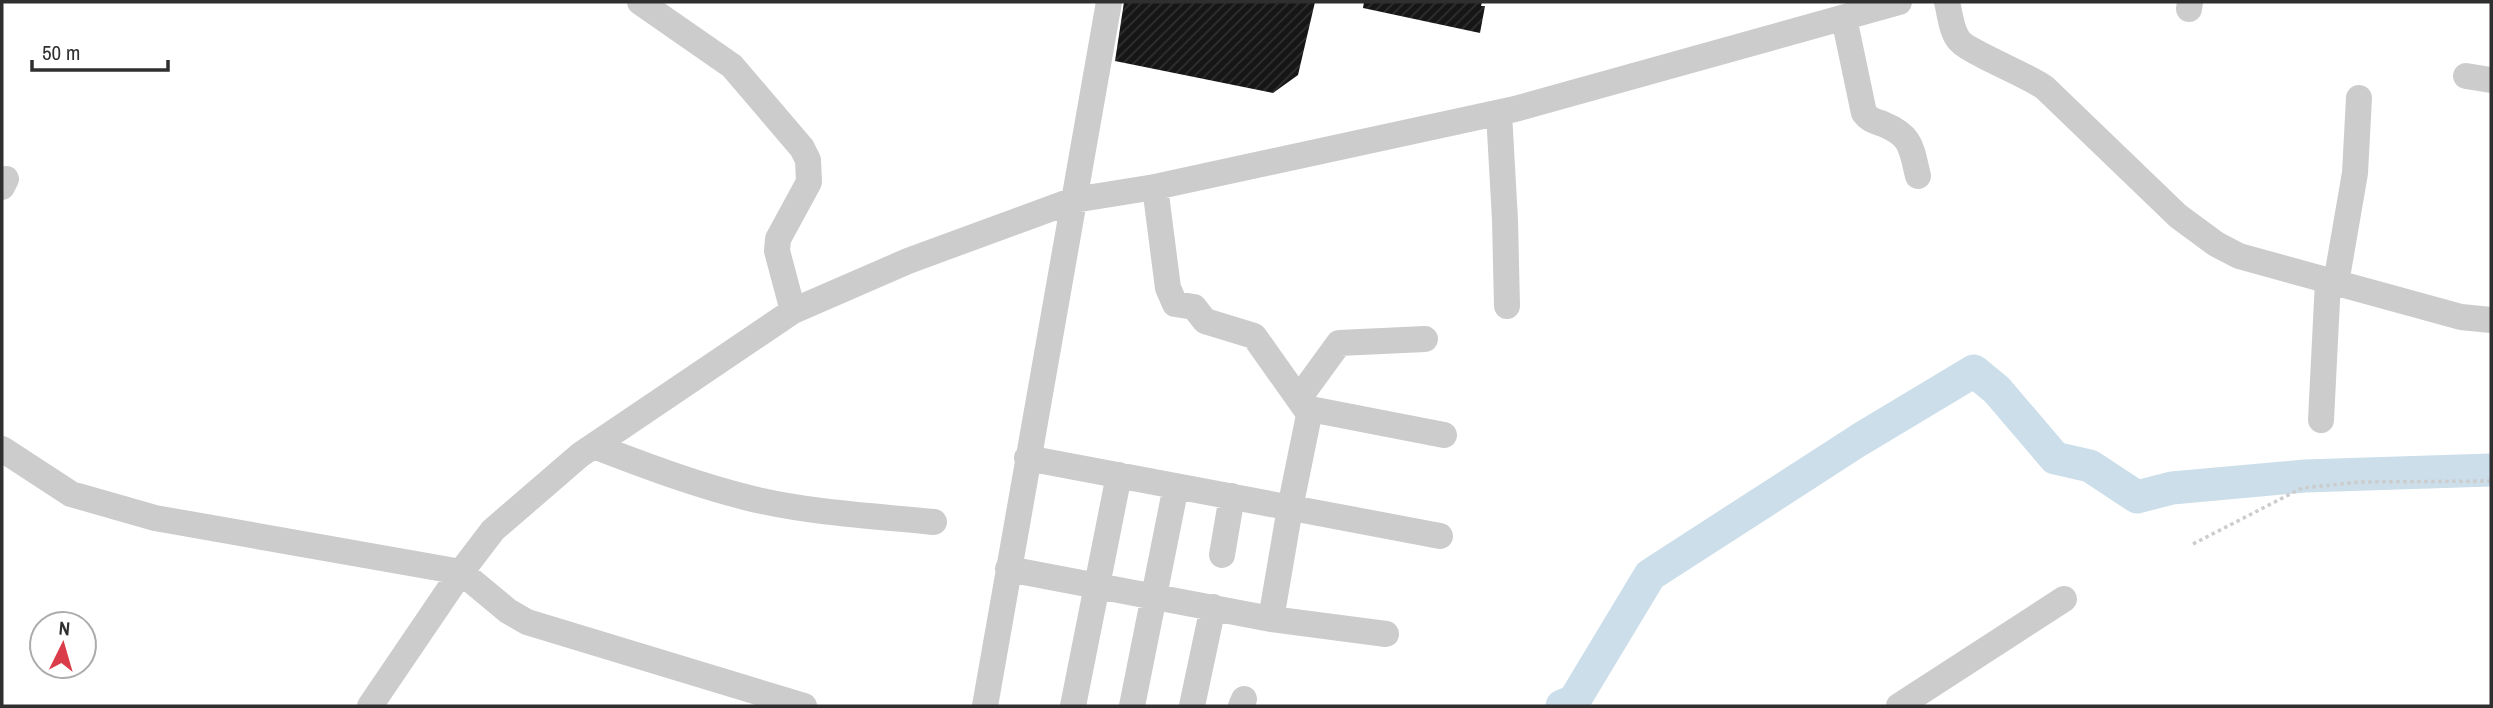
<svg xmlns="http://www.w3.org/2000/svg" width="2493" height="708" font-family="'Archivo Narrow',sans-serif">
  <defs>
    <pattern id="building-hatch" width="6" height="6" patternUnits="userSpaceOnUse" patternTransform="scale(1.75)"><rect width="6" height="6" fill="#161616"/><path d="M-1 1l2-2M0 6l6-6M5 7l2-2" fill="none" stroke="#303030"/></pattern>
  </defs>
  <rect width="100%" height="100%" fill="#fff"/>
  <g fill="none" stroke-linecap="round" stroke-linejoin="round">
    <!-- river -->
    <path stroke="#cbdeea" stroke-width="33" d="M1562,706l12,-5 76,-126 209,-135 115,-69 23,19 58,68 35,8 47,31 35,-9 133,-12 186,-6"/>
  </g>
  <!-- building -->
  <path fill="url(#building-hatch)" d="M1124,2h191l-17,73 -25,18 -158,-32z
    M1364,2h118l-1,4h4l-5,27 -117,-25z"/>
  <g fill="none" stroke-linecap="round" stroke-linejoin="round">
    <!-- path -->
    <path stroke="#ccc" stroke-width="3.5" stroke-dasharray="3.5 3.5" stroke-linecap="butt" d="M2193,544l109,-56 58,-6 131,-1"/>
    <!-- minor -->
    <path stroke="#ccc" stroke-width="26" d="M640,2l92,64 70,82 6,12 1,22 -31,57 -1,12 16,60
      M1947,2c3,12 4,27 11,37 7,12 70,36 87,49l133,128 38,28 23,12 222,61 30,3
      M2189,9l1,-7
      M1844,18l20,95c5,7 11,8 19,11 29,12 28,23 35,52
      M2466,76l25,4
      M1499,113l6,107 2,86
      M2,187l4,-8
      M1155,187l13,101 7,16 19,3 11,14 49,15 51,72 139,27
      M2336,283l19,-110 4,-75
      M1299,398l40,-55 86,-4
      M2321,420l7,-139
      M594,446c52,20 105,40 159,53 59,14 121,17 181,23
      M2,449l69,45 84,24 306,54 47,39 19,11 277,84
      M1027,458l413,78
      M1222,555l10,-59
      M1008,569l263,50 115,15
      M1271,619l19,-111 20,-98
      M370,706l91,-134 32,-42 87,-75 213,-144 115,-50 166,-61 81,-13 360,-78 384,-107
      M985,706l124,-704
      M1073,706l46,-231
      M1132,706l44,-220
      M1192,706l21,-99
      M1241,706l3,-7
      M1899,706l165,-107"/>
  </g>
  <!-- border -->
  <rect width="2493" height="708" fill="none" stroke="#2f2f2f" stroke-width="7"/>
  <!-- north arrow -->
  <g transform="translate(63 645) rotate(5)"><circle r="33" fill="#ffffff" stroke="#acacac" stroke-width="2"/>
  <path d="M0-5L12 26L0 18L-12 26Z" fill="#db3c49"/>
  <text y="-10" font-size="19" font-weight="bold" text-anchor="middle" fill="#2f2f2f">N</text>
  </g>
  <!-- scale -->
  <path d="M32 60v10h136v-10" fill="none" stroke="#2f2f2f" stroke-width="3.5"/>
  <text x="42" y="60" font-size="21" fill="#2f2f2f" stroke="#ffffff" stroke-width="5" paint-order="stroke">50 m</text>
</svg>
